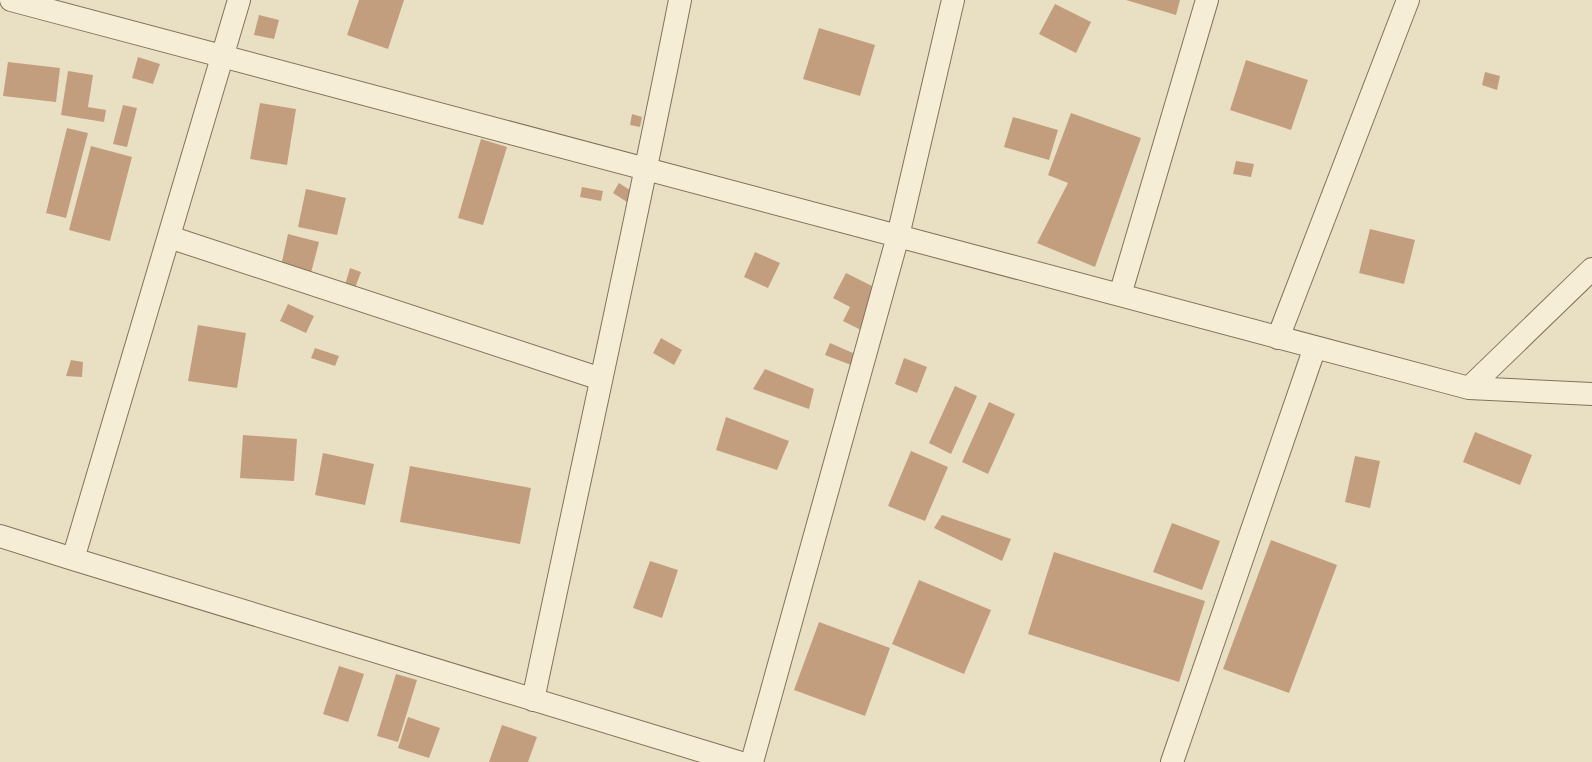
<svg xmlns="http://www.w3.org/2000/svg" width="1592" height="762" font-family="Bitter,serif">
  <rect width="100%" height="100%" fill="#e9e0c4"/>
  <!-- building -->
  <path fill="#c39e7e" d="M359,0h45l-16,49 -41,-14z
    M1126,0h54l-4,15z
    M1055,4l36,18 -15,31 -37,-19z
    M259,15l20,5 -5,19 -20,-4z
    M819,28l56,17 -15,51 -57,-17z
    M138,57l22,7 -7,20 -21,-6z
    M1246,60l62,20 -17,50 -61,-20z
    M8,62l52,6 -4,34 -53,-6z
    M68,71l25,4 -5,32 18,3 -2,12 -43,-7z
    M1485,72l15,4 -3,14 -15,-5z
    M260,103l36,6 -9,56 -37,-6z
    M123,105l14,3 -10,39 -14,-3z
    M1071,113l70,25 -46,129 -58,-24 31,-60 -20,-8z
    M632,114l10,3 -2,10 -10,-2z
    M1013,117l45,13 -9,30 -45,-13z
    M67,128l21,5 -22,85 -20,-5z
    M481,139l26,8 -24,78 -25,-7z
    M91,146l41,11 -22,84 -41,-11z
    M1236,161l18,3 -3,13 -18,-3z
    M619,183l14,9 -6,10 -14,-9z
    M582,187l21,4 -2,10 -21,-4z
    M306,189l40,9 -9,37 -39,-8z
    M1370,229l45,11 -11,44 -45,-11z
    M288,234l31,8 -8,31 -30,-7z
    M755,252l25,11 -12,25 -24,-11z
    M350,268l11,4 -6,16 -10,-3z
    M846,273l36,18 -21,39 -18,-9 7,-14 -17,-9z
    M288,304l26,12 -8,17 -26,-12z
    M198,325l48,8 -9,55 -49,-7z
    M661,338l21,12 -8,15 -21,-12z
    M830,343l23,10 -2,12 -26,-10z
    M315,348l24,8 -4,10 -24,-8z
    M904,358l23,9 -10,26 -22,-9z
    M71,360l12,2 -1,15 -16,-1z
    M765,369l49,20 -5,20 -56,-20z
    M955,386l22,10 -26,58 -22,-11z
    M989,402l26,12 -27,60 -26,-12z
    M726,417l63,24 -12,29 -61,-20z
    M1475,432l57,23 -12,30 -57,-23z
    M243,435l54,4 -3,42 -54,-3z
    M911,451l37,16 -23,54 -37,-15z
    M323,453l51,11 -9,41 -50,-10z
    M1355,456l25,5 -10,47 -25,-6z
    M410,466l121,22 -11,56 -120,-22z
    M942,515l69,24 -9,22 -68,-33z
    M1172,523l48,18 -18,49 -49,-18z
    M1271,540l66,25 -48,128 -66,-24z
    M1054,552l151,49 -26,81 -151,-48z
    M650,561l28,9 -16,48 -29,-10z
    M919,580l72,30 -27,64 -72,-30z
    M819,622l71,26 -25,68 -71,-26z
    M339,666l25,8 -16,48 -25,-8z
    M396,674l21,6 -19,62 -21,-6z
    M408,717l32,11 -11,30 -31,-10z
    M502,725l35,12 -9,25h-39z"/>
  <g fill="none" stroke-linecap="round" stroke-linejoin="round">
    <defs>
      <path id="minor" d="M11,0l1458,388 123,6
        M169,237l432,142
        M1120,295l87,-295
        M1278,338l130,-338
        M1469,388l123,-119
        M0,536l73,23 665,203
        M73,559l166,-559
        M533,700c49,-234 101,-466 147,-700
        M752,762l146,-526 55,-236
        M1172,762l143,-415"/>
    </defs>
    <!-- minor casing -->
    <use href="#minor" stroke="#82725c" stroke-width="24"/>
    <!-- minor -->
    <use href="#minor" stroke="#f5edd6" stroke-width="22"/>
  </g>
</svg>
